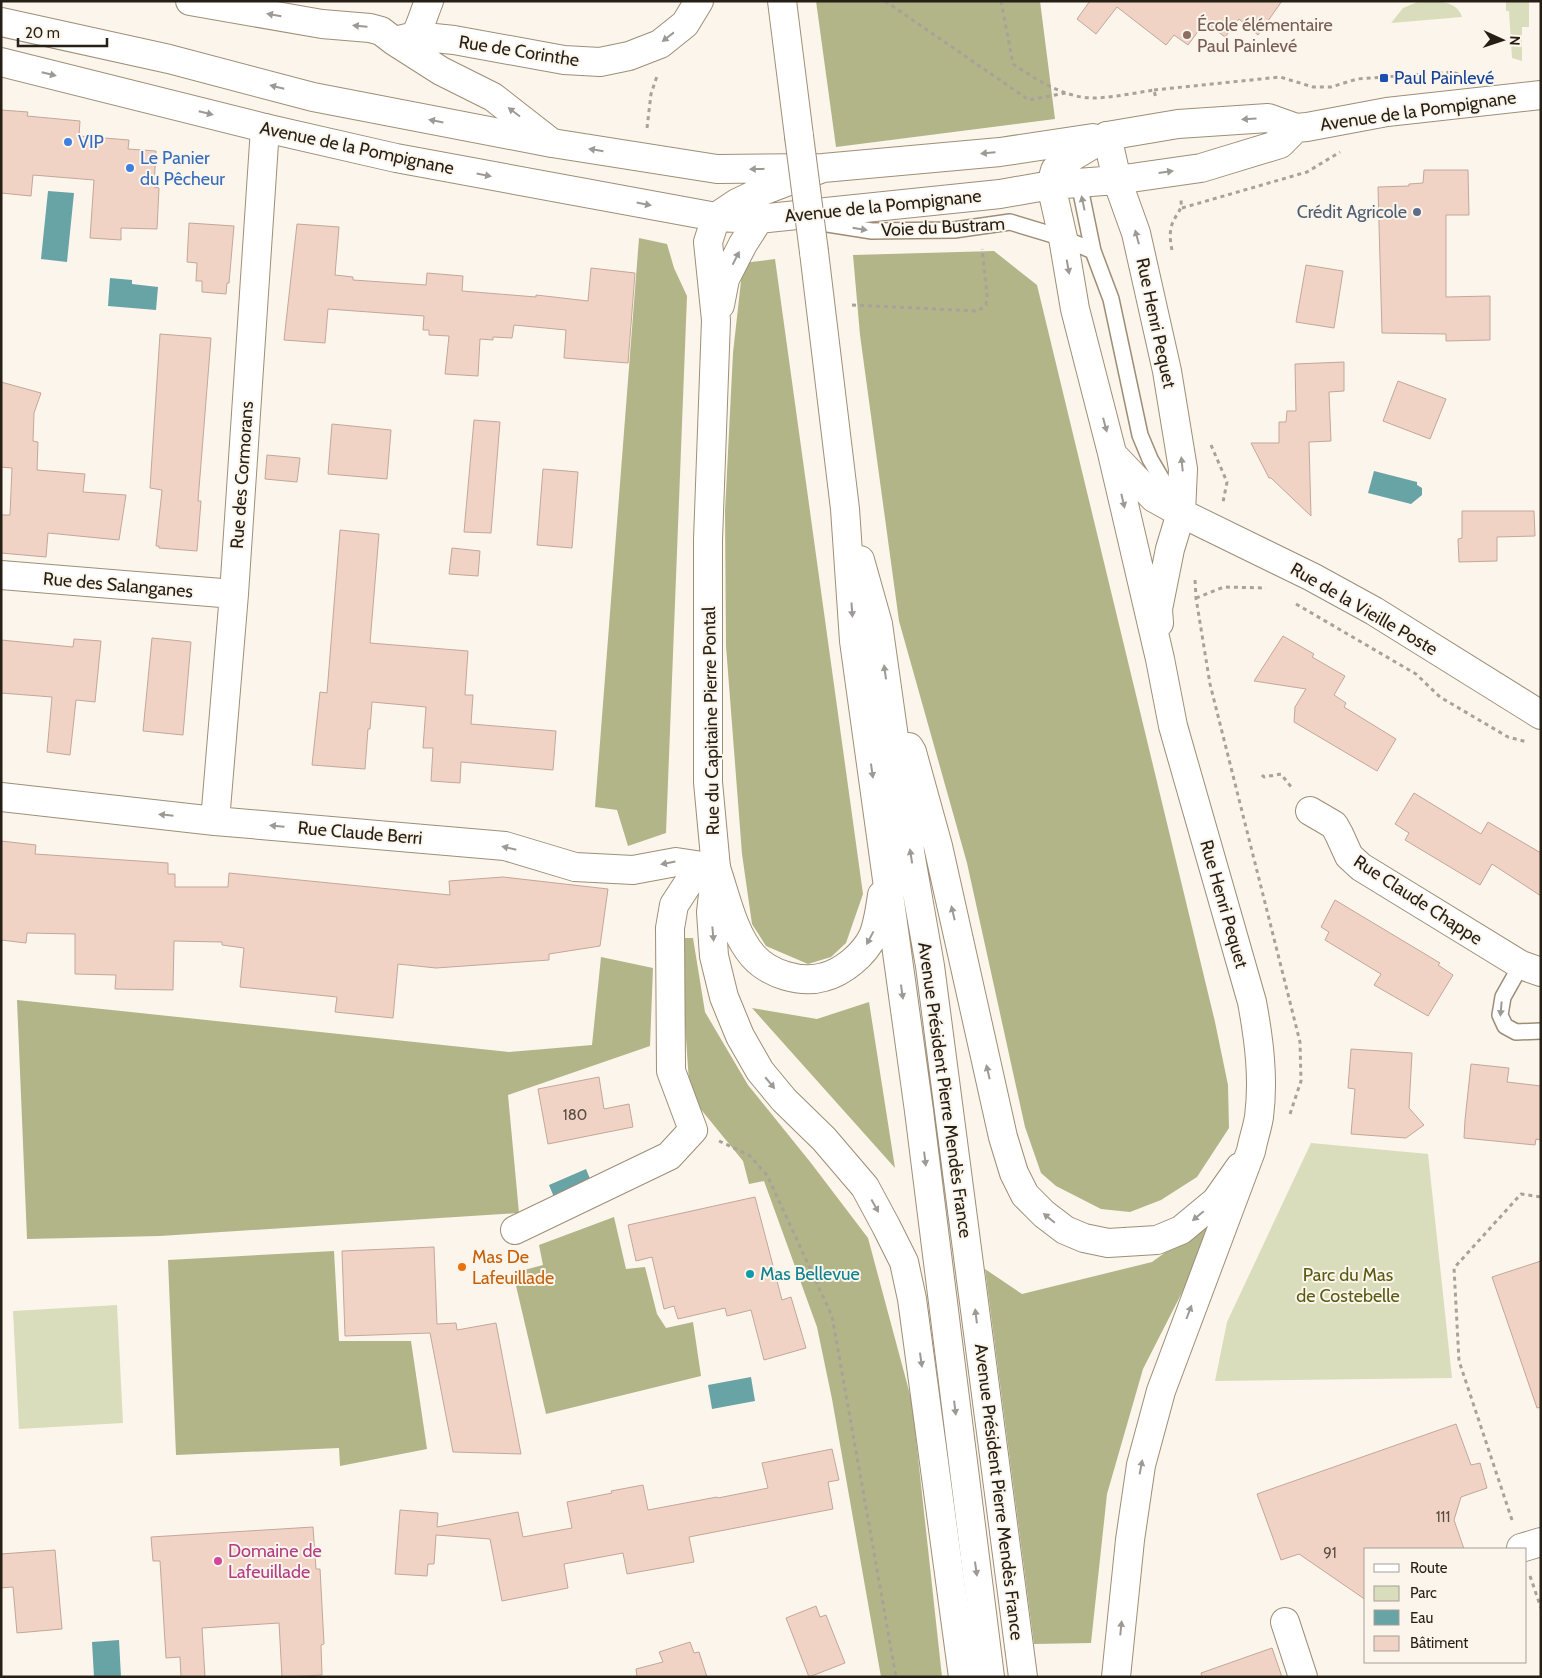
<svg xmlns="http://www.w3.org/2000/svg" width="1542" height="1678" font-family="Cabin,sans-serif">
  <rect width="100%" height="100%" fill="#fcf5eb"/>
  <!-- green -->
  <path fill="#daddbb" d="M1420,1c16,0 37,-1 42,16l-71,6 12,-15z
    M1506,1h23v26h-7v34l-10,-3 -3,-47h-3z
    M1311,1143l117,11 24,224 -237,3 12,-59z
    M117,1305l6,118 -104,6 -6,-118z"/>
  <!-- forest -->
  <path fill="#b2b588" d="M816,1h224l15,118 -219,28z
    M639,238l28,6 7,24 13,28 -21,537 -38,13 -11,-36 -22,-3z
    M994,251l43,34 178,737 13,63 1,43 -32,49 -36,23 -31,12 -29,-3 -45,-23 -15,-13 -16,-46 -58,-264 -68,-242 -39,-286 -7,-80z
    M775,259l88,635 -17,49 -15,14 -23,7 -42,-18 -14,-22 -10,-70 -16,-208 -1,-135 8,-158 10,-90z
    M679,938h14l12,74 43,73 63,78 57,75 44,164 30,275h-61l-49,-278 -15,-72 -53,-146 -15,3 -6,-23 -53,-65z
    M601,957l52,11 -3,78 -142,49 11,118 -359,23 -133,3 -10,-239 492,52 83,-7z
    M869,1002l26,166 -143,-160 65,11z
    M1224,1210l-81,159 -36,125 -16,149 -57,1 -49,-375 37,25 130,-32z
    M614,1217l12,52 19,-2 12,47 9,14 27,-6 8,54 -155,38 -33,-141 30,-8 -4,-20z
    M334,1251l5,90h72l16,108 -87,17 -1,-18 -163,7 -8,-195z"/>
  <!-- water -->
  <path fill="#68a3a6" d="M48,191l26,2 -7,69 -26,-3z
    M110,278l22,2v4l26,3 -2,23 -48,-4z
    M1374,471l43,11v3l5,3v7l-11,9 -43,-11z
    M586,1169l7,17 -37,16 -7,-17z
    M751,1377l4,24 -43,8 -4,-24z
    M119,1640l2,37h-27l-2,-35z"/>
  <!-- building -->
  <path fill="#f0d3c4" stroke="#c3a799" d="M1090,1h192l-24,34 -19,-16 -14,18 -20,-15 -17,23 -14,-10 -8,10 -49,-38 -21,27 -19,-15z
    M1,110l27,2 -1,4 53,5 -1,15 50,4 -1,9 28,2 -2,36 5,1 -2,41 -36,-1v12l-31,-2 4,-58 -61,-5 -2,21 -30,-3z
    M1424,170h44l1,45h-23v82l44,-1v44l-44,1v-7l-64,-1 -4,-146 31,-1v-2l14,-1z
    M189,223l45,3 -5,57h-2l-1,11 -24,-2v-11h-6l1,-18 -10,-1z
    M297,224l42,3 -4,48 18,2v3l73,5 1,-12 36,3 -1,15 74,6v-2l52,6 3,-33 44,5 -7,90 -64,-5 2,-28 -52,-5 -2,13 -19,-1v3l-13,-1 -2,37 -33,-2 4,-38 -20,-1v-5h-6l1,-14 -96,-7 -3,34 -41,-3z
    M1306,265l37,6 -9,57 -38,-6z
    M160,334l51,4 -13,163h3l-4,50 -38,-3v-2h-3l6,-56 -12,-2z
    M1344,362v29l-15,1 2,49 -22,1 2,74 -40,-38h-2l-18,-35h28v-21h7l1,-11h9l-1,-47z
    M1398,381l48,18 -16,40 -47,-18z
    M1,382l40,11 -7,20 -1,28 5,1 -1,28 48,4 -2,18 43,3 -7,45 -71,-7 -2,24 -45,-4v-38h9l2,-47 -11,-1z
    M474,420l26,2 -9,111 -27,-1z
    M332,424l59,6 -4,49 -59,-5z
    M267,455l33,3 -3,24 -32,-3z
    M543,469l35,3 -6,76 -35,-3z
    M1462,511h72l1,25 -38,1v24l-38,1 -1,-23 4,-1z
    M340,530l39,4 -9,109 98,8 -3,44h8l-2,29 85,7 -3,39 -92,-8 -1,21 -29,-2 2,-33h-10l3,-41 -54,-5 -2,27h-2l-3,40 -53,-4 8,-73 7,1z
    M452,548l28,3 -2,25 -29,-2z
    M1283,636l31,18 -2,3 33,19 -11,19 12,8 -2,4 52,32 -19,32 -83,-49 1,-15 11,-18 -52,-8z
    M152,638l39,4 -8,93 -40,-4z
    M74,639l27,2 -6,61 -19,-2 -6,55 -23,-3 5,-55 -51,-4v-53l72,7z
    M1414,793l67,41 7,-12 53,31v43l-49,-32 -12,21 -75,-45 4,-7 -14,-9z
    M1,841l35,4 -1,9 133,9v11h7v13h53l1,-14 221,22 -1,-14 54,-4 105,12 -8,57 -51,8v6l-113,8 -38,-4 -5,54 -58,-6 2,-15 -97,-10 4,-39 -22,-3v-3l-48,-1 -1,49 -58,-1 1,-14 -41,-1v-40l-48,-1 -1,10 -25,-3z
    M1335,900l105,63 -2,2 15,10 -25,41 -54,-31 7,-11 -56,-34 4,-8 -8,-5z
    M1351,1049l61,4 -3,55 15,17 -18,13 -55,-4 4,-45 -7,-1z
    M1471,1064l38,4 -2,14 34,4v54l-5,-1 -1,6 -71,-7 1,-18z
    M599,1077l5,32 25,-5 4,23 -85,17 -10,-55z
    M755,1197l27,103 9,-3 15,51 -42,12 -13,-50 -24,6 -2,-8 -47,11 -4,-13 -10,3 -12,-52 -16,4 -8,-36z
    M434,1247l3,77 19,-1 1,7 39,-7 25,131 -68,-2 -23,-119 -85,3 -3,-85z
    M1541,1261v146l-4,1 -45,-131z
    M1456,1424l15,41 9,-2 7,25 -26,9 -7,23 10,29h-98v51l-67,-46 -18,6 -24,-66z
    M832,1449l7,31 -11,2 5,27 -144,28 5,25 -67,12 -4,-21 -59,11 4,24 -66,13 -12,-62 -54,-4 -2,29h-6l-1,12 -32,-2 5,-64 38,3 -1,14 81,-15 5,25 49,-9 -5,-26 45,-9 -1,-2 32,-6 5,25 69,-13 1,1 50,-10 -6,-25z
    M313,1527l3,42h4l4,75 -3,1 1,30 -40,2 -3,-54 -77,5 3,49h-24l-1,-20 -14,1 -6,-97h-7l-2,-24z
    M55,1550l7,79 -45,4 -4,-46 -12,1v-34z
    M816,1606l4,11 6,-2 19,48 -36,14 -23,-59z
    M690,1642l4,11 5,-1 8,25h-70l-1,-8 27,-7 -4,-10z
    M1272,1648l10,29h-80l-1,-4z"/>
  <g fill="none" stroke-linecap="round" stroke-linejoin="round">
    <defs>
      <path id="lane" d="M1078,178l15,73 18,48 29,136 10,24 28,48
        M815,222l57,9 82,-1 56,-8 53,16 30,13
        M1521,965l-18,32 -3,18 5,11 11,6 25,-1"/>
      <path id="street" d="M190,1l132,23 48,4 11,3 13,10 21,-5 39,4 110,20 36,2 29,-6 31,-12 25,-20 14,-23
        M415,36c6,-11 9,-23 14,-35
        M394,41l47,30 52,26 59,46
        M1,575l233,19
        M1,797l214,24 290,25 70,21 58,3 43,-8 40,6
        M1310,811l24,14 5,9 10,22 12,11 160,98 20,7
        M215,821l19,-227 31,-466
        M515,1230l154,-74 24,-26 -22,-59 -1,-143 4,-23 15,-23 27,-14
        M1521,1548l20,-6
        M1285,1622l18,55"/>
      <path id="secondary" d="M782,1l17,135
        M1107,136l71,-12 90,-6 28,10 11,-1 80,-15 154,-17
        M1117,180l84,-12 79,-24 16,-16
        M814,252l31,257 9,132 65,470 71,566
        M1181,513l131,64 62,34 167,104
        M860,560l18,64 33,234 19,108 93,711
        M909,747l3,5 26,94 65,291 11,36 11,22 19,19 21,16 19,8 24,5 49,-3 24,-10 35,-29 24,-34
        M716,868c10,29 17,65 37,88 16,18 48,28 71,21 19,-5 40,-22 49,-41 5,-12 7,-27 9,-41"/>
      <path id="primary" d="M1,22l168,37 144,38 239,46 165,26 106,-1 177,-16 93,-14
        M1,62l264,66 131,30 320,59 43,2 241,-25 51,-9 66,-5
        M1107,136l-40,24 -12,10 -4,15 12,53 12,71 37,144 48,206 13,67 79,276c7,38 12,76 7,115 -2,12 -6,23 -8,34l-90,240 -20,74 -11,75 -14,137
        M1107,136l10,44 19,53 31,138 16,98 -2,44 -11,36 -12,60 1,14
        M823,168l-63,24 -23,11 -21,14 -8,25 8,78 -8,220v242l8,86 -5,44 3,44 10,41 16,39 20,35 24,29 40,39 41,48 21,39 18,36 8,37 51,378
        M720,305l5,-26 18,-35 16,-25
        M1113,455l41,43 27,15"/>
    </defs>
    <!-- lane casing -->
    <use href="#lane" stroke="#9e8e76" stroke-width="18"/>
    <!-- street casing -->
    <use href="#street" stroke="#9e8e76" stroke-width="30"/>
    <!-- secondary casing -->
    <use href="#secondary" stroke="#9e8e76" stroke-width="30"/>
    <!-- primary casing -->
    <use href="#primary" stroke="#9e8e76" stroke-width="30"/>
    <!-- path -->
    <path stroke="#a9a299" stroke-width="3" stroke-dasharray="4 4" stroke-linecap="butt" d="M885,1l144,99 37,-7
      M1001,1l12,63c24,16 53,35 83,34 19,-1 39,-5 58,-8l2,9
      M1154,90l126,-13 33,10h18l26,-8 95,-7 6,2
      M647,128l4,-34 6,-18
      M1182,208l125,-36 33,-20
      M1172,250c-2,-9 -3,-20 1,-28 5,-11 9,-11 8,-23
      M852,305l126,6 8,-6 1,-10 -5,-46
      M1211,445l16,37 -4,20
      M1195,580l1,18 14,86 90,358 1,39 -11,33
      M1196,598l28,-11 42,1
      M1296,604l120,70 24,23 68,40 19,5
      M1262,775l2,2 17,-3 11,14
      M719,1141l30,14 18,20 65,141 64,361
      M1512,1520l-53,-159 -5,-93 67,-74 20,3
      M1530,1576l11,32"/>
    <!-- lane -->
    <use href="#lane" stroke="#fff" stroke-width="15"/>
    <!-- street -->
    <use href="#street" stroke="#fff" stroke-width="28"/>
    <!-- secondary -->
    <use href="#secondary" stroke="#fff" stroke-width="28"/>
    <!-- primary -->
    <use href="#primary" stroke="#fff" stroke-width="28"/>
    <defs>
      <path id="secondary-bridge" d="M799,136l15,116"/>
    </defs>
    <!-- secondary-bridge casing -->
    <use href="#secondary-bridge" stroke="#9e8e76" stroke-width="30" stroke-linecap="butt"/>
    <!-- secondary-bridge -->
    <use href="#secondary-bridge" stroke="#fff" stroke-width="28"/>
  </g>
  <!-- one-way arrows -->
  <defs><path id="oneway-solid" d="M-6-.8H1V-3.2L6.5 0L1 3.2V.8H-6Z" transform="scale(1.25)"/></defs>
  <g fill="#9d9a96">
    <use href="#oneway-solid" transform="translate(274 15) rotate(-170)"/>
    <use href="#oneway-solid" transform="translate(360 26) rotate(-175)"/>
    <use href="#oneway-solid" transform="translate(668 37) rotate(142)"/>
    <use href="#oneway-solid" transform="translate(49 74) rotate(14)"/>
    <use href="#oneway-solid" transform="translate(277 87) rotate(-166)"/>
    <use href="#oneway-solid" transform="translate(514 112) rotate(-143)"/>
    <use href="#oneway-solid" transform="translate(206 113) rotate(14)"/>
    <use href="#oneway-solid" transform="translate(1249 119) rotate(176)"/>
    <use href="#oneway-solid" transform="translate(436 121) rotate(-169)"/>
    <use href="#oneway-solid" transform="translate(596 150) rotate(-171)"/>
    <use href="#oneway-solid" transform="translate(988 153) rotate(175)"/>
    <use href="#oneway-solid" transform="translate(757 169) rotate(179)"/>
    <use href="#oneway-solid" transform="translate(1166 172) rotate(-8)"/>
    <use href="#oneway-solid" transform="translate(484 175) rotate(11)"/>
    <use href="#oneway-solid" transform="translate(1083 203) rotate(-102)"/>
    <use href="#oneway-solid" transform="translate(644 204) rotate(11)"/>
    <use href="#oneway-solid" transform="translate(860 229) rotate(9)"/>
    <use href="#oneway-solid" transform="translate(1137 237) rotate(-105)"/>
    <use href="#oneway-solid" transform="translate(736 258) rotate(-63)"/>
    <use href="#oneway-solid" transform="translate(1068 267) rotate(80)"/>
    <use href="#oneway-solid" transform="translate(1105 425) rotate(75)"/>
    <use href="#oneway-solid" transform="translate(1182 464) rotate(-96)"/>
    <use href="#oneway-solid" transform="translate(1123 501) rotate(77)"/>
    <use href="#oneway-solid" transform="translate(852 610) rotate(86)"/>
    <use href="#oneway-solid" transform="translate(885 672) rotate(-98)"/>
    <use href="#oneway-solid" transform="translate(872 771) rotate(82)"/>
    <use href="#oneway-solid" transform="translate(166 815) rotate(-174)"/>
    <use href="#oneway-solid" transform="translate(277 826) rotate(-175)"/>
    <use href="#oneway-solid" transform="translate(509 848) rotate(-167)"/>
    <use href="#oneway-solid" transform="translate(911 856) rotate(-99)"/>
    <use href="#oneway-solid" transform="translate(668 863) rotate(169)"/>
    <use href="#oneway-solid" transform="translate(953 913) rotate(-103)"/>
    <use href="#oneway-solid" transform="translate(713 934) rotate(85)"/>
    <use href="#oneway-solid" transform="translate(870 938) rotate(118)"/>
    <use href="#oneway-solid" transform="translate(902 992) rotate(82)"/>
    <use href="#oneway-solid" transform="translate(1501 1009) rotate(95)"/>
    <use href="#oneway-solid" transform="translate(988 1072) rotate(-103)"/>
    <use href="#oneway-solid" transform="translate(770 1083) rotate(50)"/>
    <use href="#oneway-solid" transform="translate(925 1159) rotate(83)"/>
    <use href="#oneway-solid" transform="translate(875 1206) rotate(61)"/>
    <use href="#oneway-solid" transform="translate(1198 1216) rotate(140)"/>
    <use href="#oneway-solid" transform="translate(1049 1218) rotate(-141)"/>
    <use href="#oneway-solid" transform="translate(1189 1312) rotate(-69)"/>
    <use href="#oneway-solid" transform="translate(976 1316) rotate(-97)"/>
    <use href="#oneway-solid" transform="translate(921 1360) rotate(82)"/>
    <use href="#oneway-solid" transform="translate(955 1408) rotate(83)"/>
    <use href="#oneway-solid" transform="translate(1141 1467) rotate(-79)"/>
    <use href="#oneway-solid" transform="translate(976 1569) rotate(82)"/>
    <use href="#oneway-solid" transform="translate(1121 1628) rotate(-84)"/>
  </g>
  <!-- markers -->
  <circle fill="#8d6e63" stroke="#fcf5eb" stroke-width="2" cx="1187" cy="35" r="5"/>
  <rect fill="#1a4fb4" stroke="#fcf5eb" stroke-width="2" x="1379" y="73" width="10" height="10" rx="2.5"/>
  <g fill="#3f7fe0" stroke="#fcf5eb" stroke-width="2">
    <circle cx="68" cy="142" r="5"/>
    <circle cx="130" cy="168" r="5"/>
  </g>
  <circle fill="#5c6f8a" stroke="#fcf5eb" stroke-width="2" cx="1417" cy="212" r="5"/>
  <circle fill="#e8710a" stroke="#fcf5eb" stroke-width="2" cx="462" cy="1267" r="5"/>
  <circle fill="#0f9aa8" stroke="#fcf5eb" stroke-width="2" cx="750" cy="1274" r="5"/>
  <circle fill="#d1479c" stroke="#fcf5eb" stroke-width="2" cx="218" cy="1561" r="5"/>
  <g text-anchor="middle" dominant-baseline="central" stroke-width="4" stroke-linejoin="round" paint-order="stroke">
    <!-- number labels -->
    <g font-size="15" fill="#584c42">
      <text x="575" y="1115">180</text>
      <text x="1443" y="1517">111</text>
      <text x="1330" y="1553">91</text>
    </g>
    <!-- education labels -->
    <g font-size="18" fill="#785e54" stroke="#fcf5eb" text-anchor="start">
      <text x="1197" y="25">École élémentaire<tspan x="1197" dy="21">Paul Painlevé</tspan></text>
    </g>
    <!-- street labels -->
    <g font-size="18" fill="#251f16" stroke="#fcf5eb">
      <text transform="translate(519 51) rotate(9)">Rue de Corinthe</text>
      <text transform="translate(1418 111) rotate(-8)">Avenue de la Pompignane</text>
      <text transform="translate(357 148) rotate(12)">Avenue de la Pompignane</text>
      <text transform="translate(883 206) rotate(-6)">Avenue de la Pompignane</text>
      <text transform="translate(943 227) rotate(-3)">Voie du Bustram</text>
      <text transform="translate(1156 323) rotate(78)">Rue Henri Pequet</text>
      <text transform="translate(242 475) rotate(-86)">Rue des Cormorans</text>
      <text transform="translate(118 585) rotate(5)">Rue des Salanganes</text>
      <text transform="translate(1364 609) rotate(30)">Rue de la Vieille Poste</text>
      <text transform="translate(711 721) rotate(-91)">Rue du Capitaine Pierre Pontal</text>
      <text transform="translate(360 833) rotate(5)">Rue Claude Berri</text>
      <text transform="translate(1418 900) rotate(33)">Rue Claude Chappe</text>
      <text transform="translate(1224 904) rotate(74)">Rue Henri Pequet</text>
      <text transform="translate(945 1090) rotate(82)">Avenue Président Pierre Mendès France</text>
      <text transform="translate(999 1492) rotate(83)">Avenue Président Pierre Mendès France</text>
    </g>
    <!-- transit labels -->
    <g font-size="18" fill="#164399" stroke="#fcf5eb" text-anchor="start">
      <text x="1394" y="78">Paul Painlevé</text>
    </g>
    <!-- shop labels -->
    <g font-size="18" fill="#366cbe" stroke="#fcf5eb" text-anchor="start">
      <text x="78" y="142">VIP</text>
      <text x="140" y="158">Le Panier<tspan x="140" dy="21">du Pêcheur</tspan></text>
    </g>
    <!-- service labels -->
    <g font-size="18" fill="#4e5e75" stroke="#fcf5eb" text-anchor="end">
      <text x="1407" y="212">Crédit Agricole</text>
    </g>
    <!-- food labels -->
    <g font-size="18" fill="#c56008" stroke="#fcf5eb" text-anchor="start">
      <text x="472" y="1257">Mas De<tspan x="472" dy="21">Lafeuillade</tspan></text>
    </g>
    <!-- culture labels -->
    <g font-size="18" fill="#0d838f" stroke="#fcf5eb" text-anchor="start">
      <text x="760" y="1274">Mas Bellevue</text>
    </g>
    <!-- park labels -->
    <g font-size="18" fill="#5a5b12" stroke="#fcf5eb">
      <text x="1348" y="1275">Parc du Mas<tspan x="1348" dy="21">de Costebelle</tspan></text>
    </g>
    <!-- hotel labels -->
    <g font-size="18" fill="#b23c85" stroke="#fcf5eb" text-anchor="start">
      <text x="228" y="1551">Domaine de<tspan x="228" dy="21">Lafeuillade</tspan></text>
    </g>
  </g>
  <!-- border -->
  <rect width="1542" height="1678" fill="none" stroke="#251f16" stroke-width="5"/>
  <!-- legend -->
  <rect x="1364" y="1548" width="162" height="115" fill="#fcf5eb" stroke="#a69f96"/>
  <rect x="1374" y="1564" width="25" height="8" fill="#ffffff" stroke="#a69f96"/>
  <text x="1410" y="1573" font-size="15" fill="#251f16">Route</text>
  <rect x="1374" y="1586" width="25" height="15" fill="#daddbb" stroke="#a69f96"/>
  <text x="1410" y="1598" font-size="15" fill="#251f16">Parc</text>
  <rect x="1374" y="1610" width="25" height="15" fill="#68a3a6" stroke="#a69f96"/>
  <text x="1410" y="1623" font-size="15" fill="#251f16">Eau</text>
  <rect x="1374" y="1636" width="25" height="15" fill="#f0d3c4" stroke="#a69f96"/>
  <text x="1410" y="1648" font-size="15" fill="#251f16">Bâtiment</text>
  <!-- north arrow -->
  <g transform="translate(1502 40) rotate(93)" stroke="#fcf5eb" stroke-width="4" paint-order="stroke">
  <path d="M0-4L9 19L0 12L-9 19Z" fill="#251f16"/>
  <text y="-8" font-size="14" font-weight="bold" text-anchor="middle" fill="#251f16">N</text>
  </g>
  <!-- scale -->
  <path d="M18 38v8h89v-8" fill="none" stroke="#251f16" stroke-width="2.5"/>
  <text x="25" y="38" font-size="15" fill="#251f16" stroke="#fcf5eb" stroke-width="4" paint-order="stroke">20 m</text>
</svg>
